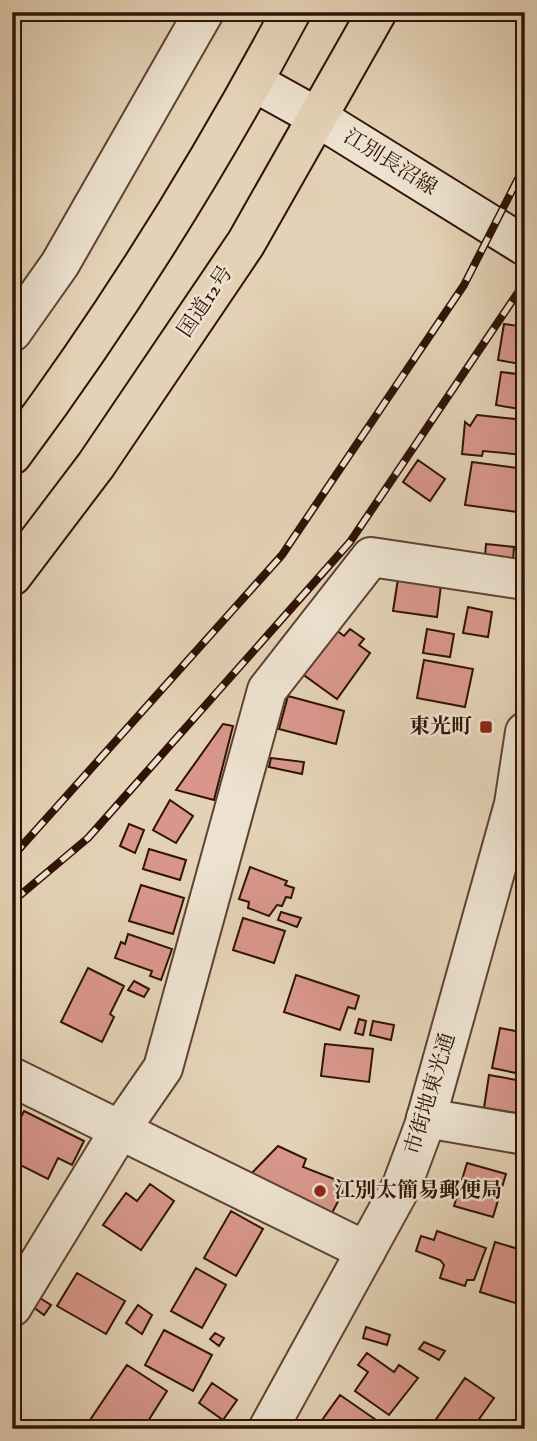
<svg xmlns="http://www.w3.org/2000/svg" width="537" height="1441" font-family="'IM FELL English','Noto Serif JP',serif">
  <rect width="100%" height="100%" fill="#e4d2b6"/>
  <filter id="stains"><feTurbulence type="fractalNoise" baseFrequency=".00286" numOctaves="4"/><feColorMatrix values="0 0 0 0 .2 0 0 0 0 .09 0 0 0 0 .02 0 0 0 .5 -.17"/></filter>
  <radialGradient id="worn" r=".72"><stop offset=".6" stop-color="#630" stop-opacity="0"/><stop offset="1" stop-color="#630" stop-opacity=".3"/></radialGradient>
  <!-- building -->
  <path fill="#d9978c" stroke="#301306" stroke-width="2" d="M504,324l21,3v38l-27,-5z
    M501,372l24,3v35l-29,-5z
    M477,415l48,5v35l-42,-4 -1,5 -20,-2 3,-32 5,4z
    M418,460l27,19 -15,22 -27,-19z
    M472,462l53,7v44l-60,-8z
    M486,544l28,3 -1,12 -28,-2z
    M398,579l43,6 -4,32 -44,-6z
    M468,607l24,5 -4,25 -25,-4z
    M350,629l14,10 -5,6 11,8 -33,46 -36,-26 35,-43 8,6z
    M427,629l27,5 -4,23 -27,-4z
    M424,660l49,9 -8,38 -48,-9z
    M288,696l56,15 -8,33 -57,-15z
    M223,724l10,2 -19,74 -38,-10z
    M271,758l33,4 -2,12 -33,-7z
    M170,800l23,16 -17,27 -23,-13z
    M129,824l15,6 -9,23 -15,-7z
    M149,849l37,11 -6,20 -37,-11z
    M250,867l37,14 -2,4 9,3 -3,10 -5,-1 -4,9 -5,-1 -8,11 -21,-8 1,-6 -10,-3z
    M141,885l43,13 -11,36 -44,-13z
    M281,912l20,6 -4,9 -19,-7z
    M243,918l42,13 -11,32 -41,-13z
    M128,934l44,15 -11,31 -11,-4 2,-5 -37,-13 6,-16 4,2z
    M88,968l36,18 -14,28 4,3 -12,25 -41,-20z
    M296,975l63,21 -4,13 -7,-2 -8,23 -56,-18z
    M134,981l15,8 -5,8 -16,-7z
    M359,1019l7,2 -3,14 -8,-2z
    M373,1021l21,4 -3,15 -21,-5z
    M500,1028l25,5v42l-33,-7z
    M325,1044l48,5 -4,33 -48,-6z
    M489,1075l33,6 -6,32 -32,-5z
    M24,1111l60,30 -12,24 -14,-7 -10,21 -36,-18v-26z
    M278,1146l28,13 -3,8 44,17 -17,33 -82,-40z
    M467,1163l39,11 -13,43 -39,-11z
    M150,1184l24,17 -33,49 -38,-25 23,-32 11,8z
    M231,1211l32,18 -27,47 -32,-18z
    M437,1231l49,17 -12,32h-7l-2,6 -25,-8 4,-13 -4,-5 -24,-9 5,-15 13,4z
    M495,1242l30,9v55l-45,-14z
    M196,1268l30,17 -24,43 -31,-17z
    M77,1273l48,28 -19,33 -49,-28z
    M35,1295l16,10 -7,10 -15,-11z
    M138,1305l14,10 -10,19 -16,-11z
    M366,1327l24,8 -3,10 -24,-7z
    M164,1330l48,25 -19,36 -48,-26z
    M215,1333l9,5 -5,8 -9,-7z
    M424,1342l21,9 -6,9 -20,-11z
    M367,1353l27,19 5,-7 19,13 -29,37 -34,-24 13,-19 -10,-7z
    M127,1365l40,26 -22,35 5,3h-66z
    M465,1378l29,20 -22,31h-34l-6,-4z
    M212,1383l25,17 -14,20 -24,-17z
    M340,1395l39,27 -4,7 -58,-2z"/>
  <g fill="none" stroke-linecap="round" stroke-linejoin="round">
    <defs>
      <path id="minor" d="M12,332l48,-68 144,-252
        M12,1077l354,174
        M426,1118l99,17
        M12,1307l108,-177 43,-62 104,-378 104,-133 154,23"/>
      <path id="tertiary" d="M268,1429l134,-244 22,-59 90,-322 11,-72"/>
      <path id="secondary" d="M254,82l63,35 208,129"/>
      <path id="trunk" d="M12,455c104,-140 197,-289 279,-443
        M12,576l84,-111 150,-222 131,-231"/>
    </defs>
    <!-- minor casing -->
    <use href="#minor" stroke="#5d4332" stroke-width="42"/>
    <!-- tertiary casing -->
    <use href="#tertiary" stroke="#5d4332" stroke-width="42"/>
    <!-- secondary casing -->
    <use href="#secondary" stroke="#301306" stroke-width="42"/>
    <!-- trunk casing -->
    <use href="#trunk" stroke="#301306" stroke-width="42"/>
    <!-- minor -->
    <use href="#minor" stroke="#ede2d0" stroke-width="38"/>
    <!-- tertiary -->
    <use href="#tertiary" stroke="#ede2d0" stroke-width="38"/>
    <!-- secondary -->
    <use href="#secondary" stroke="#ede2d0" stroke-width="38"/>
    <!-- trunk -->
    <use href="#trunk" stroke="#e4d2b6" stroke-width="38"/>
    <defs>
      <path id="rail" d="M12,857l270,-302 182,-270 61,-120
        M12,902l76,-64 262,-296 175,-260"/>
    </defs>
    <!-- rail casing -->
    <use href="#rail" stroke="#301306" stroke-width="8"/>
    <!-- rail -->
    <use href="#rail" stroke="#ede2d0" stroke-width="5" stroke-dasharray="16" stroke-linecap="butt"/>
  </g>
  <!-- markers -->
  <g fill="#8f2418" stroke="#ede2d0" stroke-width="2.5">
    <rect x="479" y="720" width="14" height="14" rx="3.5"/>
    <circle cx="320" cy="1191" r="7"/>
  </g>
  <g text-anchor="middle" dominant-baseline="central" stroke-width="5" stroke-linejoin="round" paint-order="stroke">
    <!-- street labels -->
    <g font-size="21" fill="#301306" stroke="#ede2d0">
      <text transform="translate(390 163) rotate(32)">江別長沼線</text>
      <text transform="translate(206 302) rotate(-56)">国道12号</text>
      <text transform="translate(431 1094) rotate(-73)">市街地東光通</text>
    </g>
    <!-- poi labels -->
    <g font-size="21" font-weight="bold" fill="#301306" stroke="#ede2d0" text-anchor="end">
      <text x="472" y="727">東光町</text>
      <text x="334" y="1191" text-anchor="start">江別太簡易郵便局</text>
    </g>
  </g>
  <!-- margin -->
  <rect width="537" height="1441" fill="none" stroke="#e4d2b6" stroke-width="42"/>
  <rect x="14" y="14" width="509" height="1413" fill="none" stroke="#301306" stroke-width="3.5"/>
  <rect x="21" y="21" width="495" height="1399" fill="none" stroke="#301306" stroke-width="2"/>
  <rect width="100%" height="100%" filter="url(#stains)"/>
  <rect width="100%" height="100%" fill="url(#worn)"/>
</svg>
